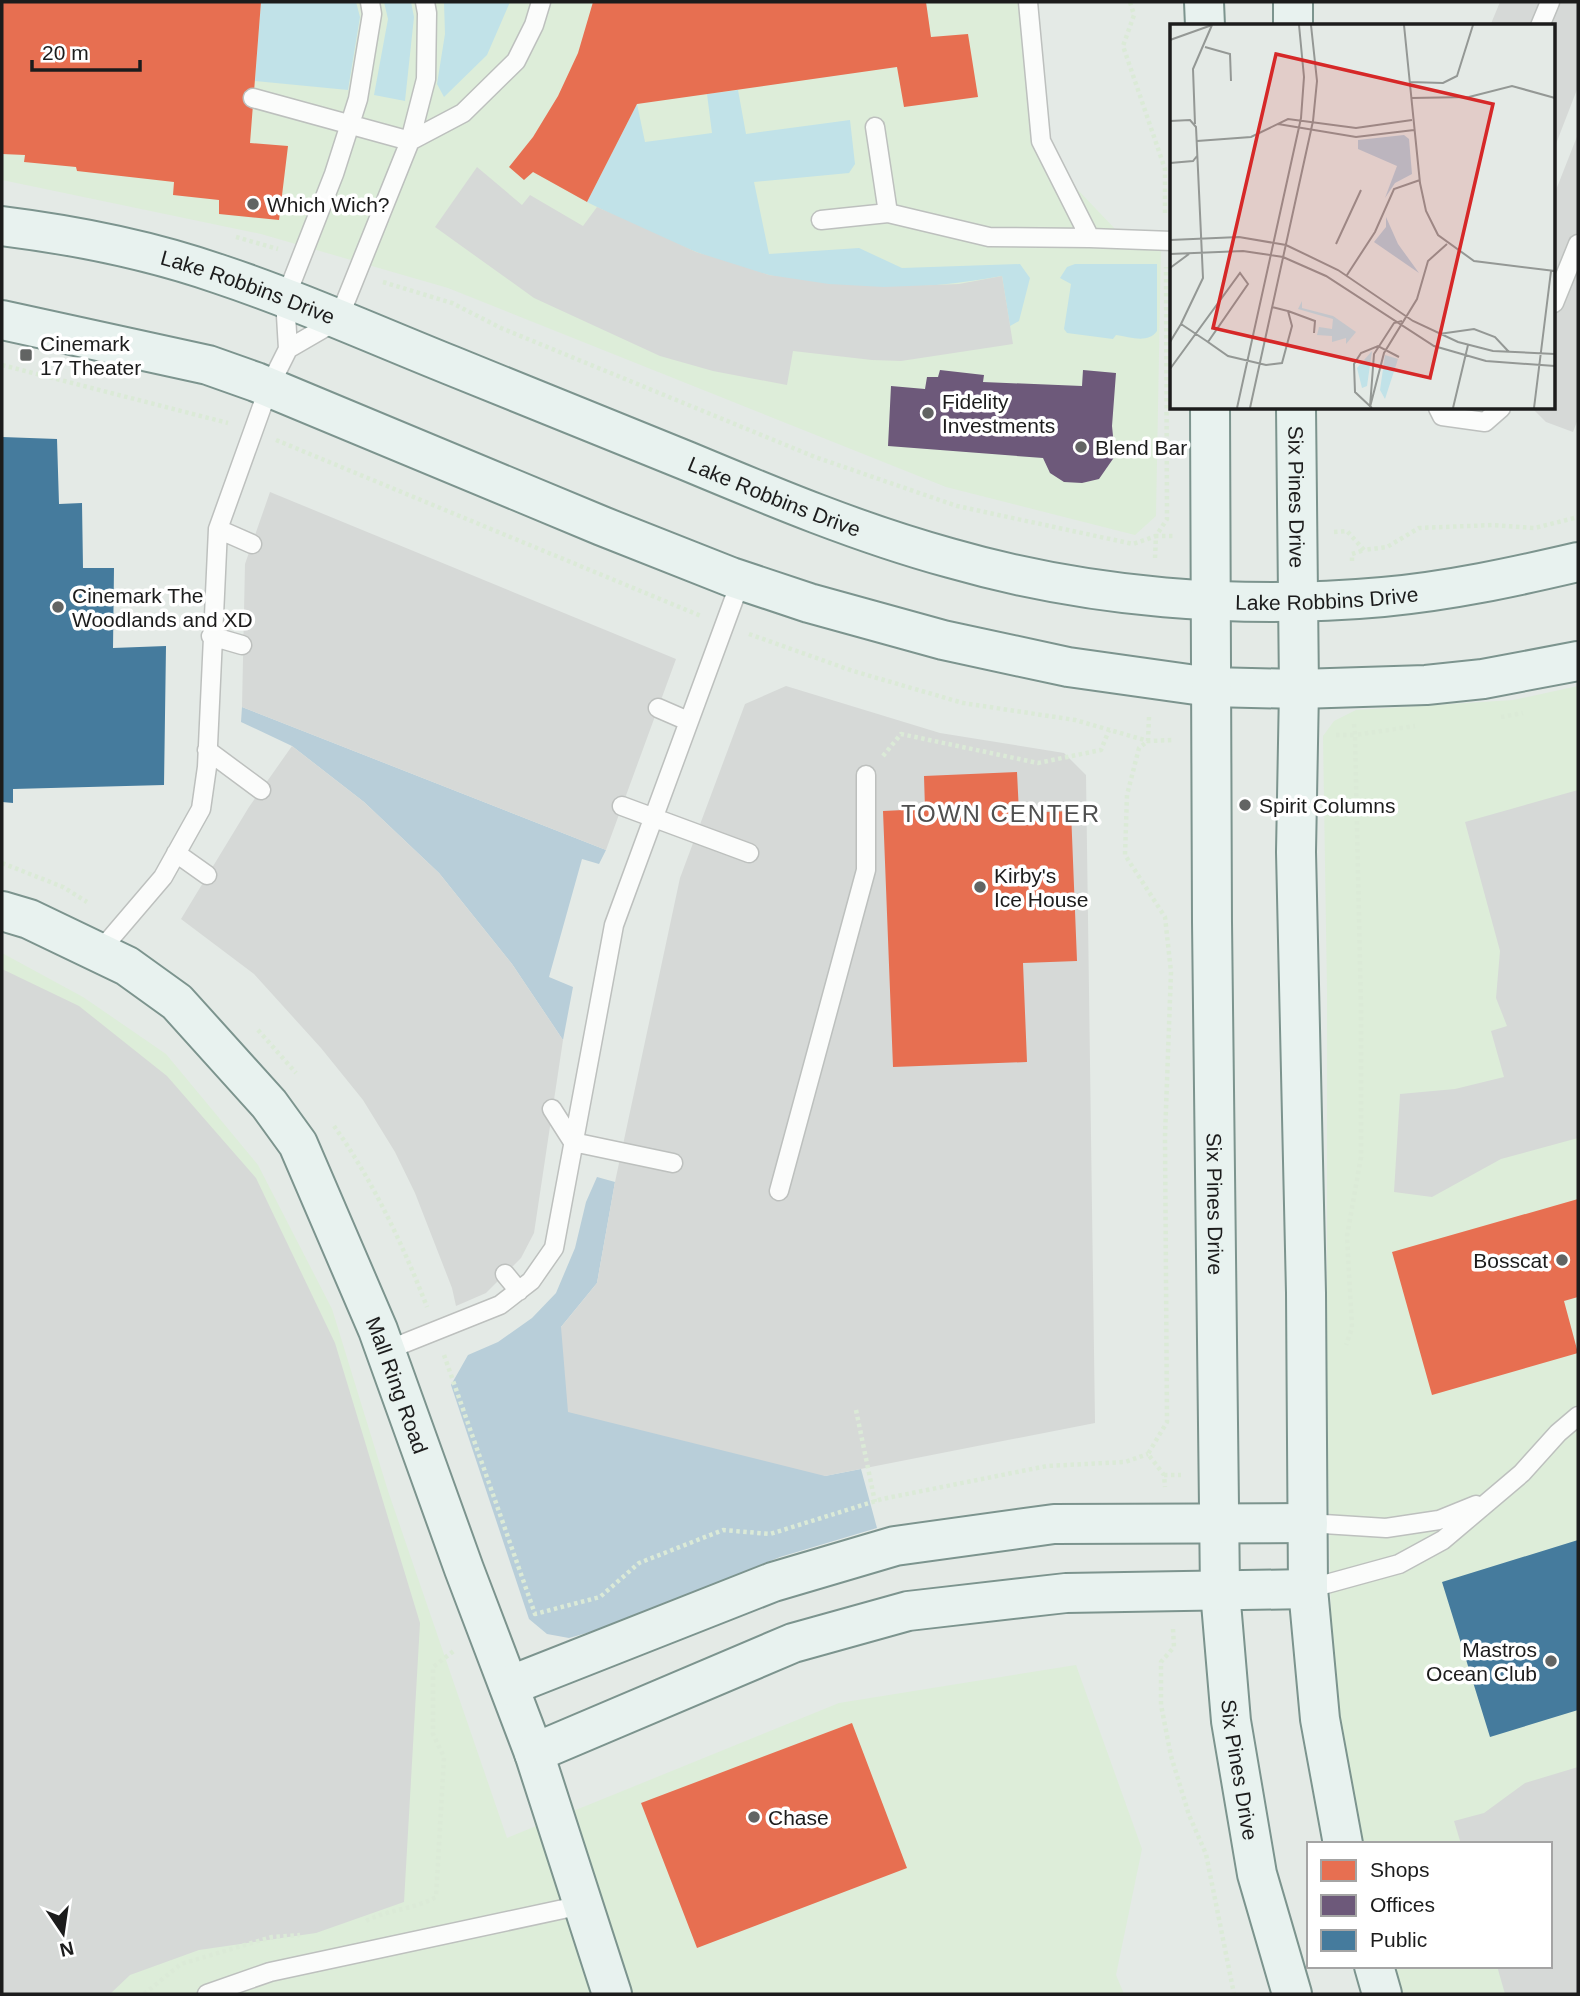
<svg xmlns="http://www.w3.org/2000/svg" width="1580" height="1996" font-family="Helvetica,sans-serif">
  <rect width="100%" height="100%" fill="#e4eae6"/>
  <!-- commercial -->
  <path fill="#ddedd9" d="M2,2h1020l11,141 85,89 43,14 -5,270 -21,19 -189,-48 -498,-199 -187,-54 -259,-54z
    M1578,686v1308h-177l-9,-28h158v-122h-190l-22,-139 -7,-83 -4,-207v-423l-4,-256 11,-15 22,-11 157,-10z
    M2,953l81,44 83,57 92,111 74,144 56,182 119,347 332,-135 237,-38 66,184 -26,126 8,19h-1122z"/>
  <!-- grass -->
  <path fill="#c1e2e8" d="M261,2h95l4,15 -12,73 -93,-9z
    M384,2h27l3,15 -9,84 -31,-6 14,-76z
    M444,2h66l-23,53 -43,42 -7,-13 8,-50z
    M738,90l8,44 104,-14 5,44 -6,9 -95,9 15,72 90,-6 43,20 118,-4 10,14 -11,43 -9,5 -8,-50c-76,14 -157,17 -233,-1 -64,-15 -124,-44 -182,-73l50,-98 8,38 67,-9 -5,-39z
    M1075,264h82v67c-9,13 -27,6 -41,4l-3,4 -46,-6 -3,-4 7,-45 -11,-6 7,-11z"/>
  <!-- forest -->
  <path fill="#b8ced9" d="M242,707l364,143 -7,14 -17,-5 -33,118 24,10 -10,53 -51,-76 -73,-91 -75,-71 -72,-56 -51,-24z
    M597,1177l18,5 -18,101 -36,44 264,149 36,-7 16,59 -97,29 -169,69 -42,12 -22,-4 -18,-15 -78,-234 17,-30 30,-13 34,-24 24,-25 19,-45 11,-46z"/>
  <!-- parking -->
  <path fill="#d6d9d7" d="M1500,2h78v85l-24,62v-123h-64z
    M1578,134v285l-5,13 -27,-10 -14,-14h22v-213z
    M477,167l45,38 8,-10 53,31 14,-19 99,45 73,23 60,9 55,3 75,-3 43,-8 11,68 -112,17 -29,-1 -79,-9 -6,34 -74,-14 -53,-15 -126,-58 -99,-71z
    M270,492l406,167 -70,191 -364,-143 3,-143z
    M786,686l154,47 124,20 22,22 9,648 -270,53 -257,-64 -7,-85 36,-44 18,-101 65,-304 65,-174z
    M292,746l72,56 75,71 73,91 51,76 -29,193 -13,25 -35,35 -30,13 -4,-18 -37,-95 -20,-41 -32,-52 -42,-52 -67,-74 -73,-55 68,-112z
    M1578,790v348l-77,21 -69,38 -38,-5 6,-98 55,-5 49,-12 -13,-46 16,-5 -11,-28 4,-47 -35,-129z
    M2,969l77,37 88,70 89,102 79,165 85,280 -16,279 -88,31 -117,17 -69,25 -20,19h-108z
    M1578,1767v227h-73l-8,-28h53v-122h-89l-7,-23 30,-8 41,-30z"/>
  <!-- shops -->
  <path fill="#e76f51" d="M2,2h259l-11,141 38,3 -9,74 -60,-6v-14l-46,-5 1,-13 -97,-11 -1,-4 -52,-5 1,-7 -23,-1z
    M593,2h333l5,35 37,-3 10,63 -74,10 -7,-40 -260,37 -50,98 -54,-30 -9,8 -15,-13 24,-30 25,-41 20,-43z
    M1017,772l2,41 52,-2 6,150 -54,2 4,99 -134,5 -10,-256 42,-2 -1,-33z
    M1578,1199v98l-14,4 14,52 -146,42 -40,-143z
    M852,1723l55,145 -210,80 -56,-145z"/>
  <!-- offices -->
  <path fill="#6d597a" d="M940,370l44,5 -1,7 99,4 1,-16 33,3 -4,53 3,30 -16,23 -17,4 -18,-1 -14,-9 -7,-15 -155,-12 3,-60 34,3 2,-12h11z"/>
  <!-- public -->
  <path fill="#457b9d" d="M2,437l55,2 2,65 23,-1 1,65h31l-1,80 53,-2 -2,139 -151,4v14l-11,-1z
    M1578,1540v170l-88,27 -48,-155z"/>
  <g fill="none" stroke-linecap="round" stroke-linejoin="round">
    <defs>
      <path id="lane" d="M1028,2l13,139 49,97 82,3
        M1540,26l10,-24
        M253,98l157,43 53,-28 53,-52 18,-36 7,-23
        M875,127l13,86 101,24 101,1
        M821,220l67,-7
        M1554,303l24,-59
        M288,349l50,-29 72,-179 16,-62 1,-66 -2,-11
        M1438,408l4,8 43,6 16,-14
        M218,529l34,15
        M211,636l31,9
        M658,708l30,13
        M207,750l54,40
        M622,806l127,47
        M176,853l31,22
        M99,952l64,-75 38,-68 6,-42 11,-238 51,-142 19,-38 -3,-50 49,-125 24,-75 14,-85 -2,-12
        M552,1109l21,33 100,21
        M779,1191l87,-321v-95
        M505,1274l14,17
        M385,1351l115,-46 31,-24 23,-33 60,-323 127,-345
        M1308,1523l78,5 53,-8 37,-15
        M1308,1589l91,-25 44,-24 79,-67 36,-40 20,-17
        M207,1994l63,-22 312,-67"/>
      <g id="secondary">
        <path d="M1204,2l1,24"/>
        <path d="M1293,2v24"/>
        <path id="s1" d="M2,226c72,9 148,24 217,48 78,26 154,60 231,91 79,32 158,64 237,96 86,36 172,72 263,97 139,40 289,52 433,39 66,-6 131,-20 195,-35"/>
        <path d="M2,320l206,45 48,17 346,144 129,51 78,26 134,37 125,27 142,20 89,2 127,-4 57,-6 95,-18"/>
        <path id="s2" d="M1210,408l2,514 8,669 11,130 26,153 35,120"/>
        <path id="s3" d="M1296,408l3,281 -3,163 10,441 2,296 12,130 23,125"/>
        <path id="s4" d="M2,911l27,8 98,47 50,36 92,102 29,40 80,186 86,239 70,184 78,241"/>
        <path d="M509,1686l264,-104 122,-36 159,-22 254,-1"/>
        <path d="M534,1753l259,-110 115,-32 158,-18 242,-4"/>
        <path d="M1374,1966l8,28"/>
      </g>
    </defs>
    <!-- lane casing -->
    <use href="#lane" stroke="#bdc0be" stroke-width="21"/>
    <!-- secondary casing -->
    <use href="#secondary" stroke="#7c948e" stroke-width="42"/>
    <!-- path -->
    <path stroke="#dbead7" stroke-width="4.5" stroke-dasharray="3.5 3.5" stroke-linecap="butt" d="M1130,2l4,13 -11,31 42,123v47
      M236,237l42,12
      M383,282l69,21 49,25 314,129 142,49 176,38 23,-8 11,-17 -1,-252
      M2,365l226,58
      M276,440l425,176
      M1334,532l13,-1 17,19 23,-3 32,-19 74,-3 42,3 43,-11
      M1155,558l1,-22h18
      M1352,561v-7l12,-4
      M749,634l104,37 110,32 112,17 73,21 25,-1
      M1149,717l-1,24 -9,7 -12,47 -2,60 40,62 6,55 -6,164 2,286 -19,32 16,21 1,12
      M1501,717l22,-4
      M1354,724l1,11 60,-9
      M1336,735h19l6,273v149l-14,79 5,92 -6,17
      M883,756l18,-22 137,29 63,-13 8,-20
      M2,863l61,24 24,15
      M258,1030l38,43
      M334,1126c38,53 70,121 93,181
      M444,1355l91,259 65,-17 39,-34 84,-33 47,4 112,-35 165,-33 78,-4 23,-8
      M856,1410l19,92
      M1164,1475h17
      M1173,1629l1,18 -13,15v43l10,51 18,59 17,39 28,140
      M366,1921c23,-12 47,-11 70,-24l8,-140 -11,-23v-67l22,-17
      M144,1994l37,-30 91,-27 28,-2"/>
    <!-- lane -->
    <use href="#lane" stroke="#fbfcfb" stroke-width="18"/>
    <!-- secondary -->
    <use href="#secondary" stroke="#e8f2ef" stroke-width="38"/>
  </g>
  <!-- markers -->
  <g fill="#626463" stroke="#fff" stroke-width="2.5">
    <circle cx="253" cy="204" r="7"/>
    <rect x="19" y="348" width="14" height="14" rx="3.5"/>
    <circle cx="928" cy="413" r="7"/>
    <circle cx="1081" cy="447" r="7"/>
    <circle cx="58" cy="607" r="7"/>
    <circle cx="1245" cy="805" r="7"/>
    <circle cx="980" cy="887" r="7"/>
    <circle cx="1562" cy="1260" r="7"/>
    <circle cx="1551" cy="1661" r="7"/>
    <circle cx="754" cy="1817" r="7"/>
  </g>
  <g text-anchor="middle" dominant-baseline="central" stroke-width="7" stroke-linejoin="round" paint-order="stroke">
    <!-- poi labels -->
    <g font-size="21" fill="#1c1c1c" stroke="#fff" text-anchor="start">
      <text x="267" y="204">Which Wich?</text>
      <text x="40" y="343">Cinemark<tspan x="40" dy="24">17 Theater</tspan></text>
      <text x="942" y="401">Fidelity<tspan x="942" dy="24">Investments</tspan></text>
      <text x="1095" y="447">Blend Bar</text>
      <text x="72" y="595">Cinemark The<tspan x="72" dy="24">Woodlands and XD</tspan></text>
      <text x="1259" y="805">Spirit Columns</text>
      <text x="994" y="875">Kirby's<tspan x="994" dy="24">Ice House</tspan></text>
      <text x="1548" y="1260" text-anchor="end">Bosscat</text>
      <text x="1537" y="1649" text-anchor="end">Mastros<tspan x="1537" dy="24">Ocean Club</tspan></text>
      <text x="768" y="1817">Chase</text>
    </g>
    <!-- street labels -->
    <g font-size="21" fill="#1c1c1c" stroke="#fff">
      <text stroke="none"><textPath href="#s1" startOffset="254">Lake Robbins Drive</textPath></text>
      <text stroke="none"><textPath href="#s1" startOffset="821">Lake Robbins Drive</textPath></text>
      <text stroke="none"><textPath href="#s3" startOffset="89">Six Pines Drive</textPath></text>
      <text stroke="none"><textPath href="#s1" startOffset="1388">Lake Robbins Drive</textPath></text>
      <text stroke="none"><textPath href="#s2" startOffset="796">Six Pines Drive</textPath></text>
      <text stroke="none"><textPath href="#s4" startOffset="646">Mall Ring Road</textPath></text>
      <text stroke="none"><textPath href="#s2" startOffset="1363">Six Pines Drive</textPath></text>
    </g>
    <!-- quarter labels -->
    <g font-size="24" letter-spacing="2" fill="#4f4f4f" stroke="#fff">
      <text x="1001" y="813">TOWN CENTER</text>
    </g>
  </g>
  <!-- overview -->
  <g transform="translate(1170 24)">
    <rect width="385" height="385" fill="#e4eae6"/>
    <path d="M132,277v7l31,8 23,16 -10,12v-6l-14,4v-6l-15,-1 2,-8 13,2 1,-10 -35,-10zM202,327l-5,35 -5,2 -5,-20zM215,331l13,4 -13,40 -5,-9z" fill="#c1e2e8"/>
    <path d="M234,111l5,4 3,35 -17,9 -10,15 12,-32 -39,-17v-9zM216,193l12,27 21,29 -45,-31 12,-15z" fill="#b8ced9"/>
    <path fill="none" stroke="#949895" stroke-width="2" d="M234,1l16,158 6,28 12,24 36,26 81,10M0,16l42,-15M35,23l25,7 1,27M239,58l34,1 14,-7 16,-51M241,74l58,-1 43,-11 43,12M0,97l20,-1 6,7 7,151 -22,46 27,18M25,100l-2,-55 19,-44M108,100l78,13 58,-7M27,117l54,-4 37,-18 68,9 56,-8M0,139l23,-2 4,-5M0,216l69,-3 47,8 52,25 75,51 45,21 35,9 62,3M166,220l25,-54M0,230l73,-3 40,6 43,19 108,70 52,15 69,5M0,244l19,-14M177,251l28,-43 19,-43 26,-9M118,287l27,10 -1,12M232,297l-8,2 -20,31 -4,53 14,-54 33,-54 11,-38 19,-17M269,310l35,-5 21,8 14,15M0,318l11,-18M0,345l70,-96 8,11 -40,58 20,14 38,9 16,-2 10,-37 -4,-15 -16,-4M67,384l64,-290 3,-41 -5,-52M80,384l63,-287 4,-40 -6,-56M202,384l-17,-16 -1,-28 7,-11 17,-7 21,11M283,384l15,-63M364,384l17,-137"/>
    <path fill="#d62828" fill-opacity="0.15" stroke="#d62828" stroke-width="3.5" d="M106,30l217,50 -63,274 -217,-50z"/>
    <rect width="385" height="385" fill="none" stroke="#1c1c1c" stroke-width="3.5"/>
  </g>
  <!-- border -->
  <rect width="1580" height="1996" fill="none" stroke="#1c1c1c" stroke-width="7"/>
  <!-- legend -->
  <rect x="1307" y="1842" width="245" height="126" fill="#ffffff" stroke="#a4a4a4" stroke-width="2"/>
  <rect x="1321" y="1860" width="35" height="21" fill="#e76f51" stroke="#a4a4a4" stroke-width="2"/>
  <text x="1370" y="1877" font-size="21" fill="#1c1c1c">Shops</text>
  <rect x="1321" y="1895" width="35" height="21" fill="#6d597a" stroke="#a4a4a4" stroke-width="2"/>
  <text x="1370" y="1912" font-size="21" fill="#1c1c1c">Offices</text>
  <rect x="1321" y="1930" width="35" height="21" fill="#457b9d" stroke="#a4a4a4" stroke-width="2"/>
  <text x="1370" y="1947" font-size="21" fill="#1c1c1c">Public</text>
  <!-- north arrow -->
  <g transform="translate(63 1933) rotate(167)" stroke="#ffffff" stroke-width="5" paint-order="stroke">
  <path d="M0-5L12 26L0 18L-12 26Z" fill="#1c1c1c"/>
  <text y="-10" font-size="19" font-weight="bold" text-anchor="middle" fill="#1c1c1c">N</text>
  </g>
  <!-- scale -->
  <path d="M32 60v10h108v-10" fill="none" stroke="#1c1c1c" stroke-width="3.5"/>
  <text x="42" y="60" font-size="21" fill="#1c1c1c" stroke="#ffffff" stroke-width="5" paint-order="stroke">20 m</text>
</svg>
